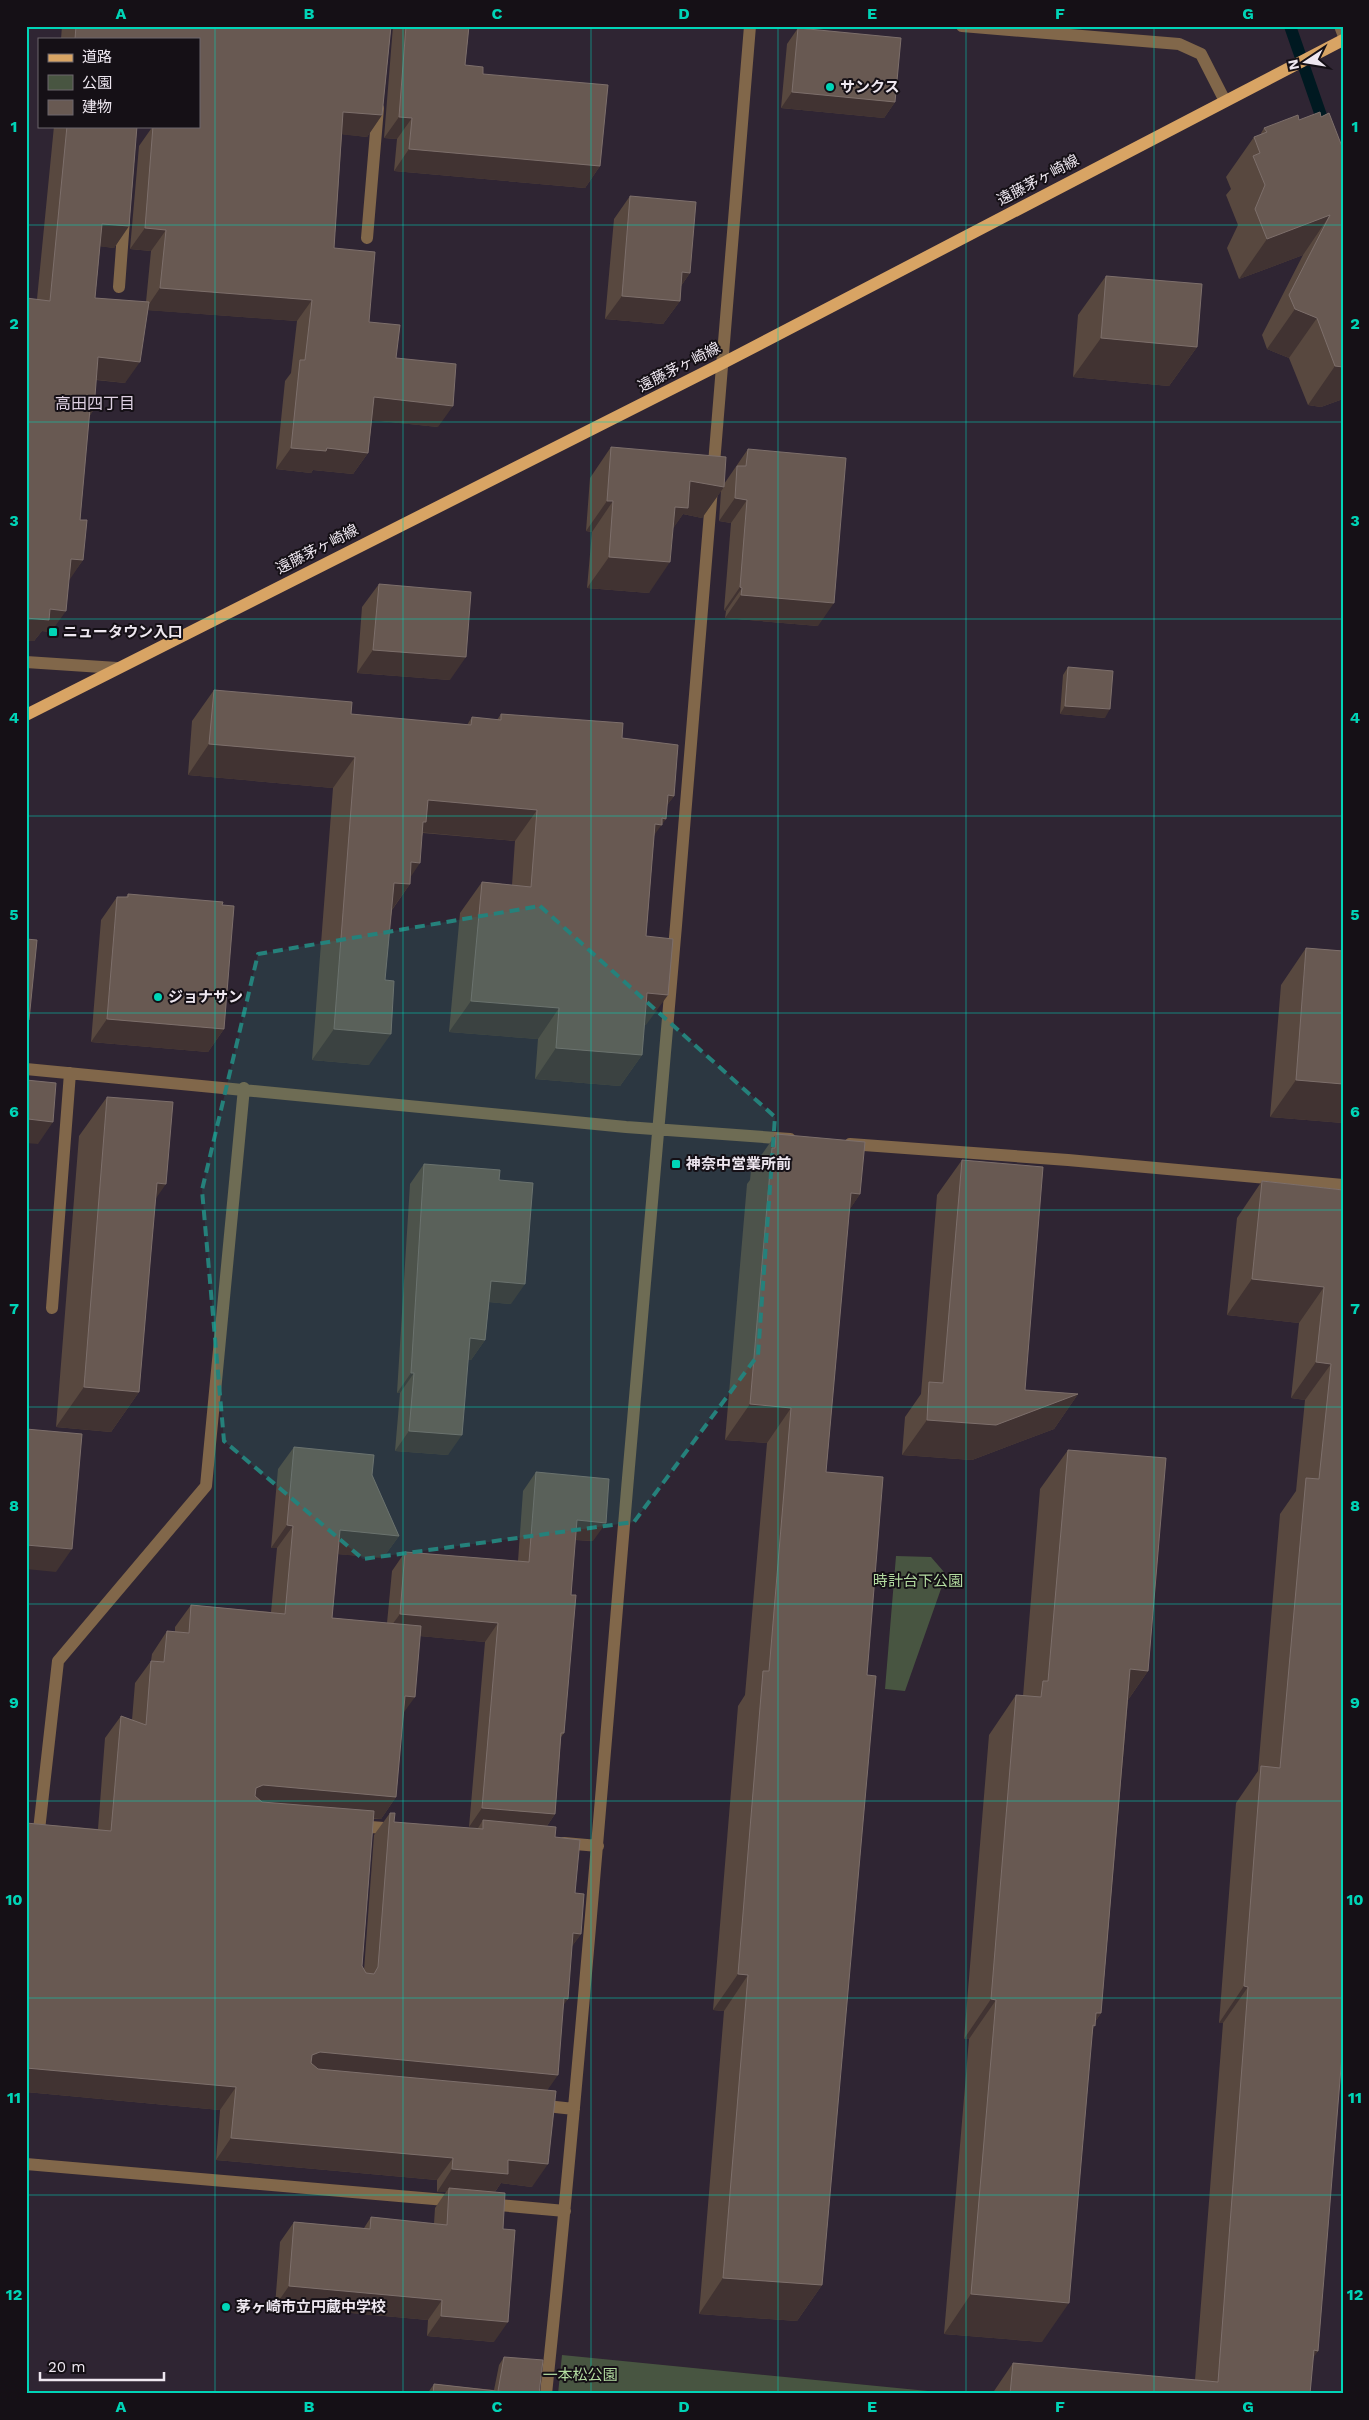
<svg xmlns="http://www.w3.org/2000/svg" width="1369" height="2420" font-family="'Work Sans','Noto Sans JP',sans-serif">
  <rect width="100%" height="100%" fill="#2f2533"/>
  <!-- park -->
  <path fill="#485541" d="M896,1556l35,1 13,15 -2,14 -37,105 -20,-2z
    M562,2355l376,37v2h-380z"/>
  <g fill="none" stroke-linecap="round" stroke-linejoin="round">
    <!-- stream -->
    <path stroke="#001921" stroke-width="12" d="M1290,26l37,107"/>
    <!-- minor -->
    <path stroke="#81674a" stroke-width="12" d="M962,26l217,18 22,10 24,47
      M1340,26l3,8
      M367,238l11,-130
      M119,287l5,-67
      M26,662l91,6
      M26,1069l600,58 164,12
      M850,1144l218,16 275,25
      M52,1308l18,-235
      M357,1826l40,3
      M38,1839l20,-178 148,-175 38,-398
      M564,1843l34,3
      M537,2105l37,4
      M26,2164l431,37
      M487,2204l78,7
      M546,2394c32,-305 56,-611 82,-916 42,-484 85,-967 122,-1452"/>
    <!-- major -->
    <path stroke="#d8a464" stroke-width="12" d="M26,715l699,-353 618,-322"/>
  </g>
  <!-- wall -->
  <path fill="#58483f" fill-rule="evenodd" d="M62,26h329l-9,89 -15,22 -25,-3 -8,114 35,74 27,36 42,69 -66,-7 -4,33 -15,21 -40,-4 -2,3 -35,-4 9,-88 6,-8 6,-52 -149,-11 -23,73 -29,-3 -2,29 -5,8 -9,103 3,40 -14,19 -18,53 -9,-1 -8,10 3,-342 17,-173h83l-8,100 -15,22 -14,-2 -5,52 51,4 5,-51 -21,-2 9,-103 14,-20h46v-87h-138z
    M393,26h76l-4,39 18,9 117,92 -15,22 -191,-17 3,-32 -13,-1z
    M798,28l97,74 -11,16 -103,-10 6,-64z
    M1329,113l14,286 -22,8 -13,-2 -19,-47 -22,-9 -5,-14 41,-80 -64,24 -12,-31 11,-23 -12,-30 5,-6 -5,-12 28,-40 6,-2 4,-7 35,-8 22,-3z
    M630,196l60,77 -9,13 -1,15 -17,23 -58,-5 9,-100z
    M1106,276l91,71 -28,39 -96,-9 5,-62z
    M611,447l113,37 24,-35 70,177 -93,-8 1,-7 -2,-1 7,-87 -12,-2 2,-30 -19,27 -19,-4 -10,14 -24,65 -62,-5 5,-56 -6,-1 4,-53z
    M379,584l71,96 -93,-7 5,-66z
    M1068,667l37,51 -45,-4 3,-39z
    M214,690l137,24 116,11 5,-8 25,3 4,-6 121,24 52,58 -7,9 -13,31 -8,100v89h-2l-2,30 -22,31 -85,-7 3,-40 -89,-7 11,-119 22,-31 30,3 3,-44 -92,-8 -13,45v6l-18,26 -23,155 -57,-5 21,-272 -145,-13 4,-54z
    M128,894l96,135 -16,23 -117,-10 10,-122 16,-23h9z
    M1306,948l36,3h1v172l-73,-6 11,-132z
    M107,1097l48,103 -16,192 -28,40 -55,-5 23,-291z
    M776,1134l84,60 -11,16 -23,262 41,203 -45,610 -25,36 -98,-7 25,-303 -11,-1 25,-304 7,-11 22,-252 -42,-3 22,-256 3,-4 1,-10z
    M962,1160l63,230 53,4 -24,35 -82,31 -70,-5 3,-38 16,-23 16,-199z
    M424,1164l75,16 12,124 -22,-2 -4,38 -14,20 -3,-1 -20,96 -53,-4 5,-58h-3l13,-209z
    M1262,1181l81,9 -25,1161 -5,6 -3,37h-318l21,-31 182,17 28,-357h-4l17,-220 22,-32 22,-257 16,-23 9,-91 -14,-2 8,-75 -72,-8 10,-97z
    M294,1447l78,28 27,61 -16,22 -45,-4 -6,64 55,5 5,-52 13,-19 113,9 5,-70 13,-19 57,69 -18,-1 -4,55 -7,138 -3,4 -6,77 -8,12 8,11 20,56 6,41 -9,12 -9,59 -16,86 -15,96 -31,-4 -6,9 -1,150 -67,-6 1,-16 -153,-14 5,-64 14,-20 70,6 7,-11 63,7 1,-16 11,-16h-9v-12l-221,-20 4,-50 -194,-18v-269l72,6 7,-91 16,-22 11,4 3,-37 16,-22 1,-7 15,-23 8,1v-5l16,-22 80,7 6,-64h-6l7,-79zM420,1636l65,6 -16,185 9,1v1l-84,-7 -4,-9 -16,22 -10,135 -2,-4 11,-147h8l15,-22 7,-84z
    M1068,1450l80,221 -20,29 -27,313 -6,9 -2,7 -51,313 -98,-8 25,-295h-5l25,-304 27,-40 7,1 17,-207z
    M504,2357l35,37h-112l7,-10 60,6 5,-25z"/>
  <!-- shaded-wall -->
  <path fill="#413332" d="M792,92l103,10 -11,16 -103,-10z
    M343,112l39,3 -15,22 -39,-4z
    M399,117l13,1 -15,21 -13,-1z
    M409,149l191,17 -15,22 -191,-17z
    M1330,215l-27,40 -64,24 28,-40z
    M102,224l27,2 -15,22 -27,-3z
    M145,228l21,2 -15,21 -21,-2z
    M682,272l8,1 -16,23z
    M160,288l152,12 -15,21 -152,-11z
    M622,296l58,5 -17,23 -58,-5z
    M1295,309l22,9 -28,40 -22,-9z
    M1101,338l96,9 -28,39 -96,-9z
    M98,357l42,5 -15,21 -42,-5z
    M1335,366l8,1v32l-22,8 -13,-2z
    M374,397l79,9 -15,21 -79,-8z
    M90,409h4l-14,22z
    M291,448h36l41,5 -15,21 -40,-4 -2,3 -35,-4z
    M690,481l34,6 -22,31 -19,-4 -17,25 -12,-2z
    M735,498l12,2 -16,23 -12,-2z
    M607,501h6l-21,31 -6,-1z
    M609,557l61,5 -21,31 -62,-5z
    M71,559l12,1 -15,22z
    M740,587l2,1 -16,23 -2,-1z
    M741,595l93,8 -16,23 -93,-8z
    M50,609l16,2 -15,21 -9,-1 -8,10h-8v-23z
    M373,650l93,7 -16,23 -93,-7z
    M1065,706l45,3 -5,9 -45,-4z
    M209,744l146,13 -22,31 -145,-13z
    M668,795l6,1 -22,30z
    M428,800l109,10 -22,31 -96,-9z
    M662,818l4,1 -22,30 11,-25z
    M411,862l9,1 -14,21h4l-22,31 6,-32z
    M647,993l21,2 -22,30 -21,-1z
    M471,1001l88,7 -21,31 -89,-7z
    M107,1019l117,10 -16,23 -117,-10z
    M334,1029l57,5 -22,31 -57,-5z
    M556,1048l86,7 -22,31 -85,-7z
    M1296,1080l47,4v39l-73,-6z
    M28,1119l25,3 -15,22 -12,-1v-21z
    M157,1183l9,1 -28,40z
    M851,1193l9,1 -24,36z
    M1252,1279l72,8 -25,36 -72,-8z
    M491,1281l34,3 -14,20 -34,-3z
    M470,1338l15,2 -14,20 -15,-2z
    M1316,1362l15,2 -26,36 -14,-2z
    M411,1373h3l-14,20h-3z
    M84,1387l55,5 -28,40 -55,-5z
    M1078,1394l-24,35 -82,31 -70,-5 25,-35z
    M750,1404l41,4 -24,35 -42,-3z
    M409,1431l53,4 -14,20 -53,-4z
    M577,1520l29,3 -13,18 -29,-2z
    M287,1525l6,1 -16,22h-6z
    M340,1530l59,6 -16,22 -59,-5z
    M26,1545l46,4 -16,23 -30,-3z
    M400,1614l98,9 -13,19 -99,-9z
    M1130,1669l18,2 -27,39z
    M405,1696l10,1 -16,22z
    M263,1785l133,12 -15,22 -133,-11 8,-20z
    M482,1808l73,6 -13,19 -59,-13 -5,8 -9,-1z
    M573,1933l8,1 -16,22z
    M738,1974l10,1 -24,36 -11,-1z
    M1244,1986l4,1 -25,36h-4z
    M564,1998l4,1 -16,22z
    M991,1999l5,1 -27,39h-5z
    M1096,2013h5l-27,40z
    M320,2052l238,23 -16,23 -238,-23 8,-20z
    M26,2068l210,19 -16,23 -194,-18z
    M231,2138l222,20 -16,22 -221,-20z
    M508,2160l40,4 -16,23 -31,-4 -9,13 -43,-8 -3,4h-9l15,-23z
    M723,2278l99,7 -25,36 -98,-7z
    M289,2286l153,14 -14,20 -153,-14z
    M971,2294l98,9 -27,39 -98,-8z
    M441,2316l67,6 -14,20 -67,-6z
    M1314,2350l4,1 -25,36z
    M498,2391l26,3h-28z"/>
  <!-- building -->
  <path fill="#685952" stroke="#7d6f6b" d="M76,26h315l-9,89 -39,-3 -9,136 41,4 -6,70 31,3 -4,33 60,6 -3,42 -79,-9 -6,56 -41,-5 -1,3 -35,-3 9,-88h5l7,-60 -152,-12 6,-58 -21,-2 8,-102 29,1v-1h17v-87h-124z
    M406,26h63l-4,39 18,2v7l125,11 -8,81 -191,-17 3,-31 -13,-1z
    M798,28l103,10 -6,64 -103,-10z
    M1320,112l1,5 8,-4 14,36v218l-8,-1 -18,-48 -22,-9 -6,-14 41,-80 -63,24 -12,-30 10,-24 -12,-29 7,-3 -6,-16 13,-5 -3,-4 34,-13 1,5z
    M67,126h70l-8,100 -27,-2 -7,74 54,4 -9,60 -42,-5 -4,52h-4l-10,111h7l-4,40 -12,-1 -5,52 -16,-2 -1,11 -23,-2v-320l24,3z
    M630,196l66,6 -6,71 -8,-1 -2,29 -58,-5z
    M1106,276l96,8 -5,63 -96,-9z
    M611,447l115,10 -2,30 -34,-6 -2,27 -13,-1 -5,55 -61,-5 4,-56h-6z
    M748,449l98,9 -12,145 -93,-8 1,-7 -2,-1 7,-87 -12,-2 2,-32h9z
    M379,584l92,8 -5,65 -93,-7z
    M1068,667l45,4 -3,38 -45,-3z
    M214,690l138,12 -1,12 120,11 1,-8 29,3v-6l122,9 -1,15 56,7 -4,51 -6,-1 -2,24 -4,-1v7l-7,-1 -9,112 27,3 -5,56 -21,-2 -5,62 -86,-7 3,-40 -88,-7 11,-119 49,5 6,-77 -109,-10 -2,22h-3l-3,41 -9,-1 -1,22 -16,-1 -9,97 9,1 -3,53 -57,-5 21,-272 -146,-13z
    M128,894l95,8 -1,3 12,1 -10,123 -117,-10 10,-122h11z
    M26,939l11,1 -8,80h-3z
    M1306,948l37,3v133l-47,-4z
    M26,1080l30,3 -3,39 -25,-3 -2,17z
    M107,1097l66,5 -7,82 -9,-1 -18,209 -55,-5z
    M776,1134l89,8 -5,52 -9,-1 -25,279 57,5 -16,198 9,1 -54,609 -99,-7 25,-303 -10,-1 25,-303h6l22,-263 -41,-4 22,-256h3z
    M962,1160l81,7 -18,223 53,4 -82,31 -69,-5 2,-38 14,1z
    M424,1164l76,6 -1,10 34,3 -8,101 -34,-3 -6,59 -15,-2 -8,97 -53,-4 5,-58h-3z
    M1262,1181l81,9v853l-25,308 -4,-1 -4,44h-300l3,-31 205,19 30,-395 -4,-1 17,-220 19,2 26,-290 13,1 12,-115 -15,-2 8,-75 -72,-8z
    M26,1429l56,5 -10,115 -46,-4z
    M294,1447l80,8 -2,20 27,61 -59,-6 -8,88 89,8 -6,71 -10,-1 -9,101 -133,-12 -7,3 -1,8 7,6 112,9 -12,155 4,7 8,1 4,-7 12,-154h5l-1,9 89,7v-9l73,7 -1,10 25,3 -5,53 9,1 -3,40 -8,-1 -5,66 -4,-1 -6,77 -238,-23 -8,3 -1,8 7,6 238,22 -8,73 -40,-4v14l-56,-5 1,-11 -222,-20 5,-51 -210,-19v-245l85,8 10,-115 25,9 5,-64 13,1 3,-31 22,2 2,-28 94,9 8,-88 -6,-1z
    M1068,1450l98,8 -18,213 -18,-2 -29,344h-5l-1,13 -2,-1 -24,278 -98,-9 25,-294 -5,-1 25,-304 25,2 2,-16h5z
    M536,1472l73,7 -3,44 -29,-3 -6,75h5l-12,138h-3l-6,81 -73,-6 16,-185 -98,-9 5,-62 124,10z
    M449,2188l56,5 -2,36 12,1 -7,92 -67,-6 1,-16 -153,-14 5,-64 76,7 1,-12 76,8z
    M504,2357l39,3 -4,34h-15l-26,-3z
    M434,2384l71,8v2h-72z"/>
  <!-- marked area -->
  <path fill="#25817b" fill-opacity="0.2" stroke="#25817b" stroke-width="4" stroke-dasharray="10 6" stroke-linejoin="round" d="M540,906l235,211 -17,238 -124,167 -271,37 -139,-118 -22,-251 56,-236z"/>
  <!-- grid -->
  <path fill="none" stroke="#00d5b7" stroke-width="1" stroke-opacity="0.55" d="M215,26v2368M403,26v2368M591,26v2368M778,26v2368M966,26v2368M1154,26v2368M26,225h1317M26,422h1317M26,619h1317M26,816h1317M26,1013h1317M26,1210h1317M26,1407h1317M26,1604h1317M26,1801h1317M26,1998h1317M26,2195h1317"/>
  <!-- markers -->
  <g fill="#00d5b7" stroke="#151016" stroke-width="2">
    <circle cx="830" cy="87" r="5"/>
    <rect x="48" y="627" width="10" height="10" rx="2.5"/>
    <circle cx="158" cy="997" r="5"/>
    <rect x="671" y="1159" width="10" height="10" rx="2.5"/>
    <circle cx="226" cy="2307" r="5"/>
  </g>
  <g text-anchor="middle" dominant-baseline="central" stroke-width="4" stroke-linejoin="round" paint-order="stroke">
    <!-- poi labels -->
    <g font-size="15" font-weight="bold" fill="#eee7f0" stroke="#151016" text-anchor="start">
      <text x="840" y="87">サンクス</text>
      <text x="63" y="632">ニュータウン入口</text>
      <text x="168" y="997">ジョナサン</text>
      <text x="686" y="1164">神奈中営業所前</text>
      <text x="236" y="2307">茅ヶ崎市立円蔵中学校</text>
    </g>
    <!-- street labels -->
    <g font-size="15" fill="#eee7f0" stroke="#151016">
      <text transform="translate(1038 180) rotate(-28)">遠藤茅ヶ崎線</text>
      <text transform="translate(679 367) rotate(-27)">遠藤茅ヶ崎線</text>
      <text transform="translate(317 549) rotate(-27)">遠藤茅ヶ崎線</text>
    </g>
    <!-- park labels -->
    <g font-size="15" fill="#b3dba0" stroke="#151016">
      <text x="918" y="1581">時計台下公園</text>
      <text x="580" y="2375">一本松公園</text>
    </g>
    <!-- neighbourhood labels -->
    <g font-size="16" fill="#dfd1e3" stroke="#151016">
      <text x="95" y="403">高田四丁目</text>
    </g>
  </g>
  <!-- border -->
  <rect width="1369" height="2420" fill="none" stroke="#151016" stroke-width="55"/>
  <!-- legend -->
  <rect x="38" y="38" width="162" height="90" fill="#151016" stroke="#6c666d"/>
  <rect x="48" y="54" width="25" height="8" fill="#d8a464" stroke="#6c666d"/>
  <text x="82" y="62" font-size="15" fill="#eee7f0">道路</text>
  <rect x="48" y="75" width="25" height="15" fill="#485541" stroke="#6c666d"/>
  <text x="82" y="88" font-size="15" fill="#eee7f0">公園</text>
  <rect x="48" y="100" width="25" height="15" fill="#685952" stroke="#6c666d"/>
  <text x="82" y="112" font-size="15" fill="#eee7f0">建物</text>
  <!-- north arrow -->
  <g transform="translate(1306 62) rotate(258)" stroke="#151016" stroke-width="4" paint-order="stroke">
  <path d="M0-4L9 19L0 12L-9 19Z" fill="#eee7f0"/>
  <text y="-8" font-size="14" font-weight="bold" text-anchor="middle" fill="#eee7f0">N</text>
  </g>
  <!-- scale -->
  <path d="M40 2372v8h124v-8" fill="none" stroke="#eee7f0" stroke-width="2.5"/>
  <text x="48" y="2372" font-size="15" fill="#eee7f0" stroke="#151016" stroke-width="4" paint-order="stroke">20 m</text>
  <rect x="28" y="28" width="1314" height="2364" fill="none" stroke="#00d5b7" stroke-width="2"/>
  <g font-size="16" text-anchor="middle" font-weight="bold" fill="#00d5b7">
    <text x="121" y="19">A</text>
    <text x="309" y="19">B</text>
    <text x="497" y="19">C</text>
    <text x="684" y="19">D</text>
    <text x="872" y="19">E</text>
    <text x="1060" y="19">F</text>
    <text x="1248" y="19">G</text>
    <text x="14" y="132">1</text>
    <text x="1355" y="132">1</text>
    <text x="14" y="329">2</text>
    <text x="1355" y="329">2</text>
    <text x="14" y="526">3</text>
    <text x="1355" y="526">3</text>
    <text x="14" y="723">4</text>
    <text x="1355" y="723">4</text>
    <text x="14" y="920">5</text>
    <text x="1355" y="920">5</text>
    <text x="14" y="1117">6</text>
    <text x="1355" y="1117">6</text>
    <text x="14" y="1314">7</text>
    <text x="1355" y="1314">7</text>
    <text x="14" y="1511">8</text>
    <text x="1355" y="1511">8</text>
    <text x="14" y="1708">9</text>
    <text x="1355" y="1708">9</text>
    <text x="14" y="1905">10</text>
    <text x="1355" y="1905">10</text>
    <text x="14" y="2103">11</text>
    <text x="1355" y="2103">11</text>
    <text x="14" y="2300">12</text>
    <text x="1355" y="2300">12</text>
    <text x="121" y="2412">A</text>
    <text x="309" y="2412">B</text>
    <text x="497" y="2412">C</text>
    <text x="684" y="2412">D</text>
    <text x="872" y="2412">E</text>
    <text x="1060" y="2412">F</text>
    <text x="1248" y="2412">G</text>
  </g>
</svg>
